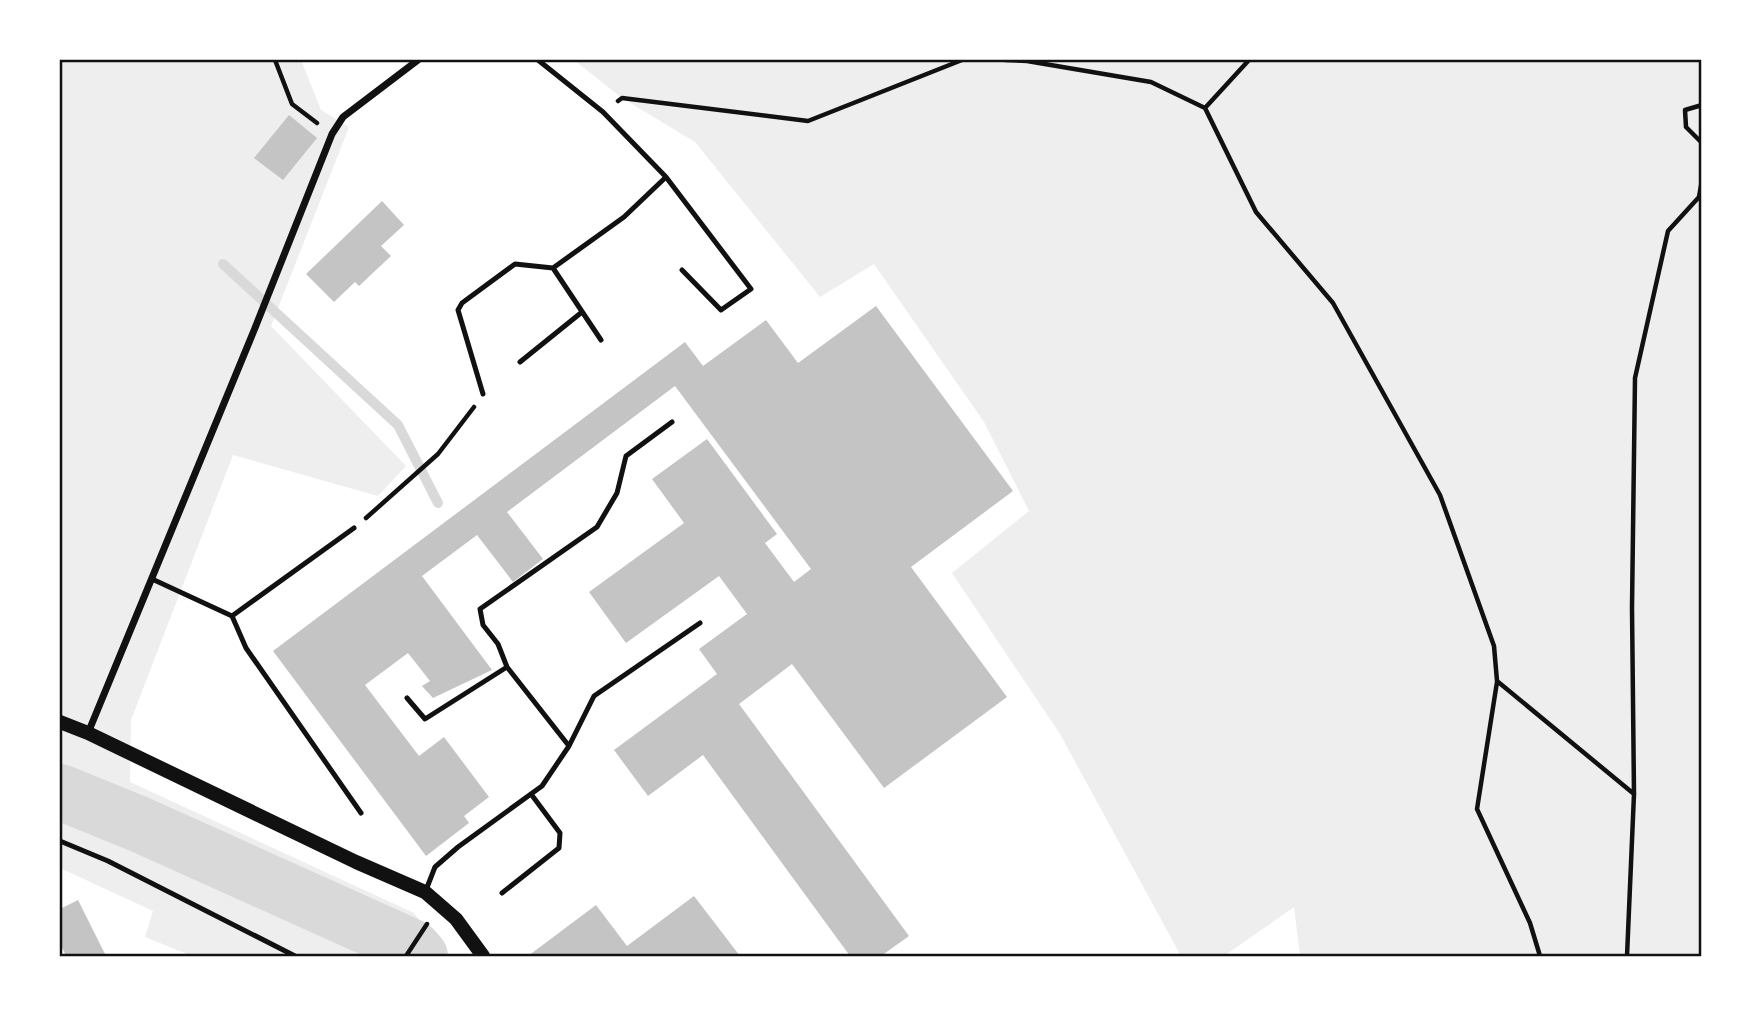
<svg xmlns="http://www.w3.org/2000/svg" width="1761" height="1016" font-family="Lato,sans-serif">
  <rect width="100%" height="100%" fill="#fff"/>
  <!-- green -->
  <path fill="#eee" d="M60,60h241l20,50 28,17 -78,199 135,140 -28,30 -145,-41 -102,265 -1,62 284,131 32,43h-254l-47,-19 8,-26 -93,-43z
    M574,60h1127v896h-401l-6,-49 -70,49h-43l-121,-222 -108,-161 77,-62 -45,-89 -110,-158 -54,33 -125,-155 -73,-44z"/>
  <g fill="none" stroke-linecap="round" stroke-linejoin="round">
    <!-- stream -->
    <path stroke="#d9d9d9" stroke-width="10" d="M223,264l175,161 40,78"/>
    <!-- river -->
    <path stroke="#d9d9d9" stroke-width="56" d="M60,792l81,33 271,122 8,9"/>
  </g>
  <!-- building -->
  <path fill="#c4c4c4" d="M289,115l28,23 -34,42 -29,-22z
    M382,201l22,24 -23,21 10,10 -32,30 -4,-4 -21,20 -28,-28z
    M876,306l137,185 -102,76 96,130 -123,91 -92,-124 -53,40 170,232 -28,20h-31l-147,-201 -55,41 -34,-46 103,-76 -18,-25 48,-35 -28,-38 -93,67 -37,-51 95,-69 -32,-44 55,-40 70,95 -12,9 29,39 17,-13 -136,-183 -168,126 36,47 -30,23 -36,-47 -55,41 70,94 -59,28 -11,-12 8,-5 -22,-28 -43,32 54,71 25,-19 45,60 -25,19 5,7 -43,33 -153,-205 412,-309 18,24 63,-46 32,43z
    M694,896l46,60h-212l68,-51 31,41z
    M78,900l28,56h-40l-6,-13v-34z"/>
  <g fill="none" stroke-linecap="round" stroke-linejoin="round">
    <!-- path -->
    <path stroke="#111" stroke-width="4.5" d="M275,60l17,44 25,19
      M1005,60l22,1 124,21 54,26 44,-48
      M618,101l4,-3 186,23 154,-61
      M1702,105l-17,5 1,17 16,16
      M1205,108l51,104 77,91 107,192 54,151 3,35 137,113
      M366,518l72,-64 36,-47
      M1497,682l-20,127 53,114 10,33
      M406,956l21,-32
      M1627,956l7,-162 -2,-186 3,-230 33,-147 31,-34 3,-17"/>
    <!-- service -->
    <path stroke="#111" stroke-width="5" d="M538,60l65,52 63,65 85,112 -30,21 -39,-40
      M553,268l48,72
      M520,362l62,-50
      M483,394l-25,-84 4,-7 53,-39 38,4 71,-51 42,-40
      M354,528l-122,88 14,32 115,165
      M152,579l80,37
      M507,667l-9,-23 -15,-19 -3,-16 117,-82 20,-34 9,-37 46,-34
      M407,698l18,21 82,-52 62,79
      M60,841l48,20 187,95
      M426,890l9,-23 23,-20 84,-61 27,-40 25,-50 106,-73
      M502,893l57,-45 1,-15 -29,-39"/>
    <!-- minor -->
    <path stroke="#111" stroke-width="7" d="M88,733l167,-405 77,-194 11,-17 75,-57"/>
    <!-- secondary -->
    <path stroke="#111" stroke-width="14" d="M60,722l28,11 268,129 69,30 31,27 27,37"/>
  </g>
  <!-- border -->
  <rect width="1761" height="1016" fill="none" stroke="#ffffff" stroke-width="122"/>
  <rect x="61" y="61" width="1639" height="894" fill="none" stroke="#111" stroke-width="2.5"/>
</svg>
